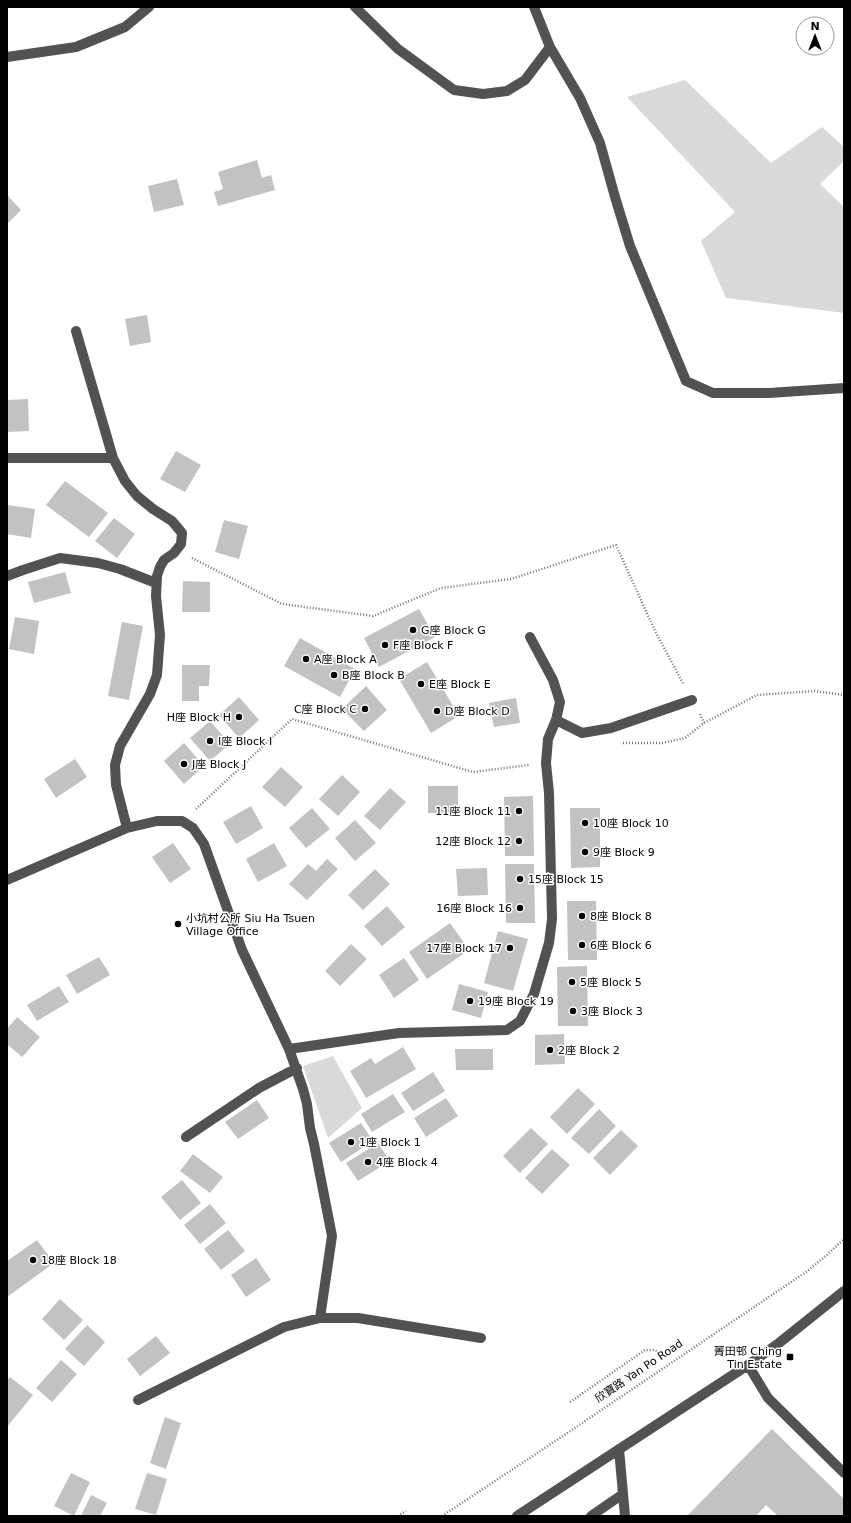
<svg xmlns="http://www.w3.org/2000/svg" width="851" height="1523" font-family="'DejaVu Sans','Noto Sans TC',sans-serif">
  <rect width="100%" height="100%" fill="#fff"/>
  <!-- green -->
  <path fill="#d9d9d9" d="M685,80l86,83 51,-36 22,20v14l-24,23 24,23v106l-118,-15 -25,-57 34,-29 -108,-115z
    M333,1056l29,52 -34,30 -25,-72z"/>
  <!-- building -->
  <path fill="#c2c2c2" d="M257,160l5,18 9,-3 4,15 -57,16 -4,-14 9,-3 -5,-17z
    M177,179l7,26 -30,7 -6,-26z
    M7,195l14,15 -14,14z
    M147,315l4,27 -21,4 -5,-27z
    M28,399l1,32 -22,1v-32z
    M176,451l25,14 -16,27 -25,-13z
    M65,481l43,32 -19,24 -43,-32z
    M7,505l28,4 -4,29 -24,-4z
    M114,518l21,16 -18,24 -22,-17z
    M224,520l24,6 -9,33 -24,-7z
    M65,572l6,21 -37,10 -6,-21z
    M183,581l27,1v30h-28z
    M419,609l16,28 -56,30 -15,-29z
    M15,617l24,4 -5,33 -25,-5z
    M122,622l21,4 -14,74 -21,-4z
    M300,638l55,31 -15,28 -56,-31z
    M427,662l32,54 -28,17 -32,-54z
    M182,665h28l-1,21h-10v15h-17z
    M366,686l21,24 -23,21 -22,-22z
    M239,697l20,23 -20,18 -20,-23z
    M516,698l4,25 -26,4 -5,-24z
    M210,721l20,23 -20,17 -20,-23z
    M184,743l20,23 -20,18 -20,-23z
    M75,759l12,18 -31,21 -12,-19z
    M281,767l22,20 -18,20 -23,-20z
    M342,775l18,17 -22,24 -19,-17z
    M428,786h30v27h-30z
    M390,788l16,14 -26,28 -16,-14z
    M533,796l1,60h-29l-1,-59z
    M251,806l12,22 -27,16 -13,-22z
    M312,808l18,21 -24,19 -17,-20z
    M570,808h30v59l-29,1z
    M355,820l21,23 -21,18 -20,-23z
    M173,843l18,26 -21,14 -18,-26z
    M274,843l13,23 -29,16 -12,-23z
    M327,859l11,10 -31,31 -18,-16 19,-20 8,7z
    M505,864h29l1,59h-29z
    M487,868l1,27 -30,1 -2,-27z
    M375,869l15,15 -27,26 -15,-15z
    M567,901h29l1,59h-29z
    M387,906l18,21 -23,19 -18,-20z
    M450,923l19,27 -42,29 -18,-27z
    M498,931l30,8 -15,52 -29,-8z
    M351,944l16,15 -27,27 -15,-15z
    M99,957l11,18 -33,19 -11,-19z
    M404,958l15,22 -25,18 -15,-23z
    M587,966l1,60h-30l-1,-59z
    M459,984l29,8 -7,26 -29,-8z
    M59,986l10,16 -32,19 -10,-16z
    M17,1017l23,20 -18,20 -15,-13v-15z
    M564,1034l1,30 -30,1v-30z
    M403,1047l13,22 -50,29 -16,-27 21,-13 4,6z
    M455,1049h38v21h-37z
    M433,1072l12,19 -32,20 -12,-18z
    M578,1088l17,16 -28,30 -17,-17z
    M393,1094l12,18 -33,20 -11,-18z
    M446,1098l12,18 -32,21 -12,-19z
    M257,1100l12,18 -31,21 -13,-17z
    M599,1109l17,17 -27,28 -18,-16z
    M361,1123l12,18 -32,21 -12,-19z
    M531,1128l17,16 -28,29 -17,-17z
    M621,1130l17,16 -28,29 -17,-17z
    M378,1143l12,18 -32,20 -12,-18z
    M552,1149l18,16 -28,29 -17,-16z
    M193,1154l30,23 -13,16 -30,-22z
    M182,1180l19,23 -21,17 -19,-23z
    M210,1204l16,19 -26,21 -16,-19z
    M228,1230l17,21 -24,19 -17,-21z
    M37,1240l17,23 -47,34v-36z
    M256,1258l15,22 -25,17 -15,-22z
    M60,1299l23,21 -19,20 -22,-21z
    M87,1325l18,17 -21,24 -19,-17z
    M156,1336l14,17 -30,23 -13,-17z
    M61,1360l16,14 -25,28 -16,-14z
    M10,1377l23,18 -26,32v-47z
    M165,1417l16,6 -15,46 -16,-6z
    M772,1429l72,70v17h-66l-12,-11 -10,11h-69z
    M71,1473l19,9 -16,34 -20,-10z
    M147,1473l20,6 -11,36 -21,-6z
    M91,1495l16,8 -7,13h-19z"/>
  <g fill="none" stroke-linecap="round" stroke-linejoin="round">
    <!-- path -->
    <path stroke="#747474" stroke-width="2.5" stroke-dasharray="1 2" stroke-linecap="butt" d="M192,558l90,46 91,12 68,-28 70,-9 105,-34 39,86 29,54
      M700,714l4,9
      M623,743h40l22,-5 19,-15 53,-28 58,-4 29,4
      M196,809l96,-90 181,53 56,-7
      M570,1402l75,-52h8l12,3
      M398,1516l8,-5
      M442,1516l112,-74 252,-170 21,-17 17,-16"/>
    <!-- minor -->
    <path stroke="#525252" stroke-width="10" d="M355,7l43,42 56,41 29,4 24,-3 18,-11 25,-33
      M534,7l16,40 30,51 20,45 15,54 15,49 56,135 27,12h56l75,-5
      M7,57l69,-10 49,-20 24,-20
      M76,331l37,127 12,23 12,15 16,13 19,12 10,12 -1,11 -7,9 -10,7 -4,7 -3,9 -1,20 4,39 -3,40 -7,19 -30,52 -5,19 1,20 11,43
      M7,458h106
      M7,576l16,-6 37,-12 38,5 22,6 36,14
      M556,720l26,13 29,-5 81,-28
      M7,880l120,-52 30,-7h25l11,7 11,16 38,106 47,99 14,40 4,15 3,24 4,16 18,92 -12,82
      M289,1049l110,-16 108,-3 13,-9 14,-27 15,-51 3,-24 -3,-126 -3,-30 2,-24 8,-19 4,-18 -7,-22 -23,-43
      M186,1137l73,-49 38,-20
      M748,1365l20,33 76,75
      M138,1400l146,-73 36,-9h38l123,20
      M619,1449l6,67
      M517,1516l231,-151 31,-22 65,-52
      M591,1516l32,-22"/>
  </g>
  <!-- markers -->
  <g fill="#000" stroke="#fff" stroke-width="1.5">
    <circle cx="413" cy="630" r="4"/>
    <circle cx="385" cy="645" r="4"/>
    <circle cx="306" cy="659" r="4"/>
    <circle cx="334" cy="675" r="4"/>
    <circle cx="421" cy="684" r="4"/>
    <circle cx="365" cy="709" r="4"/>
    <circle cx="437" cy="711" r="4"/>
    <circle cx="239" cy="717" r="4"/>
    <circle cx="210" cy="741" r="4"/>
    <circle cx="184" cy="764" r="4"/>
    <circle cx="519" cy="811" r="4"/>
    <circle cx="585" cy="823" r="4"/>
    <circle cx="519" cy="841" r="4"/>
    <circle cx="585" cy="852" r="4"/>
    <circle cx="520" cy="879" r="4"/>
    <circle cx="520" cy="908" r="4"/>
    <circle cx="582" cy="916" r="4"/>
    <circle cx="178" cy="924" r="4"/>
    <circle cx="582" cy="945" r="4"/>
    <circle cx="510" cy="948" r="4"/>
    <circle cx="572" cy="982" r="4"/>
    <circle cx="470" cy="1001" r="4"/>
    <circle cx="573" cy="1011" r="4"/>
    <circle cx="550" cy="1050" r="4"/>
    <circle cx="351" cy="1142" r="4"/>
    <circle cx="368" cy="1162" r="4"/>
    <circle cx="33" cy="1260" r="4"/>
    <rect x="786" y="1353" width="8" height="8" rx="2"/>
  </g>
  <g text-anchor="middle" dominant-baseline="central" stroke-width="3" stroke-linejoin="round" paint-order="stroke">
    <!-- poi labels -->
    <g font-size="11" fill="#000" stroke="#fff" text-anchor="start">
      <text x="421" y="630">G座 Block G</text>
      <text x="393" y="645">F座 Block F</text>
      <text x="314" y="659">A座 Block A</text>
      <text x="342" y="675">B座 Block B</text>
      <text x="429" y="684">E座 Block E</text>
      <text x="357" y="709" text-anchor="end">C座 Block C</text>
      <text x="445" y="711">D座 Block D</text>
      <text x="231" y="717" text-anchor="end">H座 Block H</text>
      <text x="218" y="741">I座 Block I</text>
      <text x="192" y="764">J座 Block J</text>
      <text x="511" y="811" text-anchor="end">11座 Block 11</text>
      <text x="593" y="823">10座 Block 10</text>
      <text x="511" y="841" text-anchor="end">12座 Block 12</text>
      <text x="593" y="852">9座 Block 9</text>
      <text x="528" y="879">15座 Block 15</text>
      <text x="512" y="908" text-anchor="end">16座 Block 16</text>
      <text x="590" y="916">8座 Block 8</text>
      <text x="186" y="918">小坑村公所 Siu Ha Tsuen<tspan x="186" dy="13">Village Office</tspan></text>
      <text x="590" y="945">6座 Block 6</text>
      <text x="502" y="948" text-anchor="end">17座 Block 17</text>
      <text x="580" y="982">5座 Block 5</text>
      <text x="478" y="1001">19座 Block 19</text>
      <text x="581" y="1011">3座 Block 3</text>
      <text x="558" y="1050">2座 Block 2</text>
      <text x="359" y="1142">1座 Block 1</text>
      <text x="376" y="1162">4座 Block 4</text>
      <text x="41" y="1260">18座 Block 18</text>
      <text x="782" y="1351" text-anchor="end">菁田邨 Ching<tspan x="782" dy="13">Tin Estate</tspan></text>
    </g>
    <!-- street labels -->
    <g font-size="11" fill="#000" stroke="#fff">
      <text transform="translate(639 1371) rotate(-34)">欣寶路 Yan Po Road</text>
    </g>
  </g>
  <!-- border -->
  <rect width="851" height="1523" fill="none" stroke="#000000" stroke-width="16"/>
  <!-- north arrow -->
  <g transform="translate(815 36)"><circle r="19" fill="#ffffff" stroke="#999999"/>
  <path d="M0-3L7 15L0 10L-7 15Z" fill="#000000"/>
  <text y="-6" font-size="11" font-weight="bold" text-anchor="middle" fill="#000000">N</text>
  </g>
</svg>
